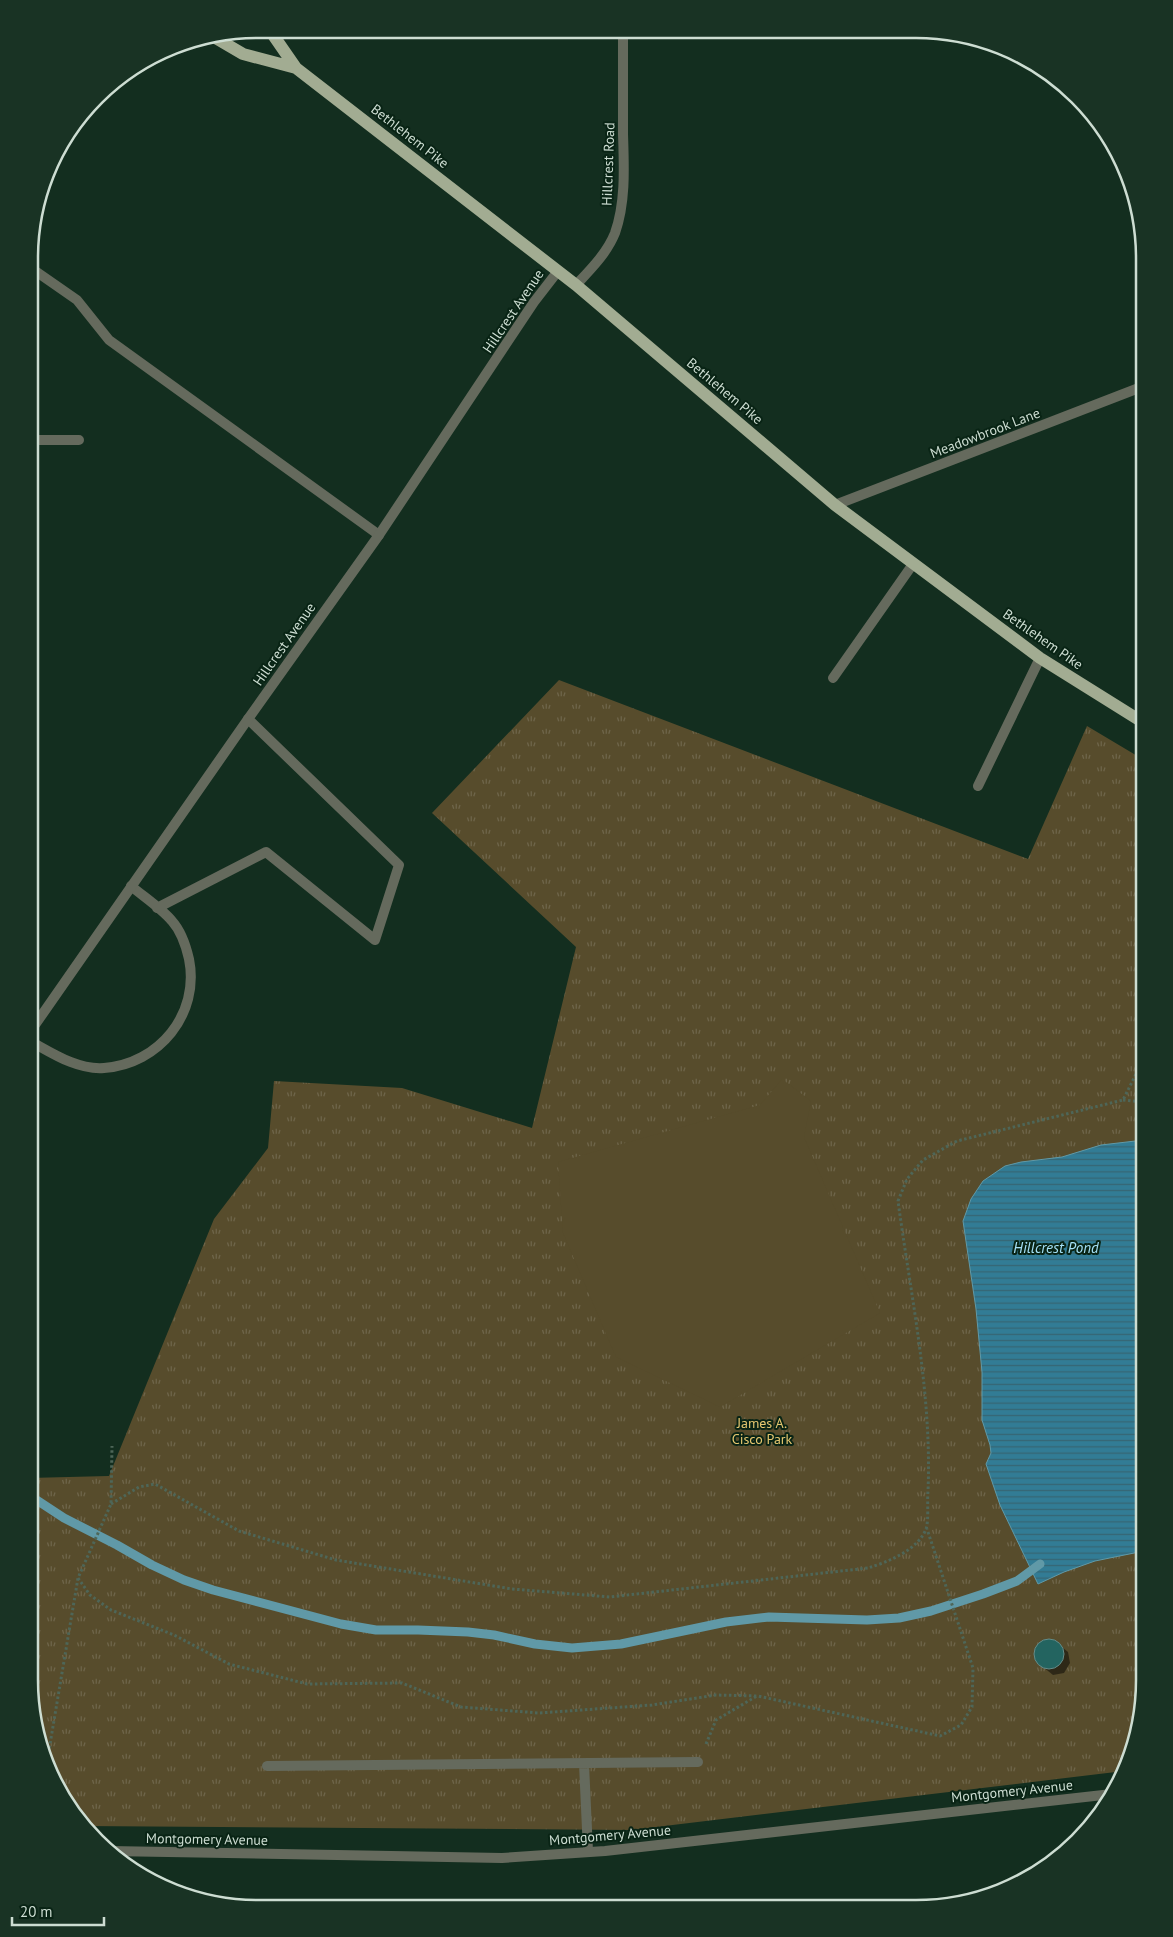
<svg xmlns="http://www.w3.org/2000/svg" width="1173" height="1937" font-family="'PT Sans',sans-serif">
  <defs>
    <pattern id="grass-tufts" width="24" height="20" patternUnits="userSpaceOnUse" patternTransform="scale(1.25)"><rect width="24" height="20" fill="#574c2c"/><path d="M3 7l-1-3M5 7V3M7 7l1-3M15 17l-1-3M17 17v-4M19 17l1-3" fill="none" stroke="#6e654a"/></pattern>
    <pattern id="water-rules" width="6" height="5" patternUnits="userSpaceOnUse" patternTransform="scale(1.25)"><rect width="6" height="5" fill="#327c95"/><path d="M0 2.5h6" fill="none" stroke="#376573"/></pattern>
  </defs>
  <rect width="100%" height="100%" fill="#132e1f"/>
  <!-- grass -->
  <path fill="url(#grass-tufts)" d="M559,680l469,179 59,-133 57,34v935l-17,72 -3,4 -493,59 -548,-4 -7,-7 -30,-52 -17,-87v-202l80,-2 105,-257 54,-71 6,-67 128,7 130,40 44,-181 -144,-134z"/>
  <!-- pitch -->
  <path fill="#574c2c" d="M782,1079l29,22 -7,36 76,176 -160,94 -104,-50 -53,-124 -5,-71 202,-57z"/>
  <!-- water -->
  <path fill="url(#water-rules)" stroke="#6099a7" d="M1144,1140v411l-49,10 -31,11 -26,12 -38,-79 -14,-41 5,-11 -1,-8 -8,-25v-48l-6,-63 -13,-88 8,-22 12,-18 22,-15 16,-4 41,-5 39,-12z"/>
  <!-- shadow -->
  <path fill="#0007" d="M1052,1639l16,13 2,11 -6,10 -11,2 -16,-13 -2,-11 6,-9z"/>
  <g fill="none" stroke-linecap="round" stroke-linejoin="round">
    <!-- stream -->
    <path stroke="#6099a7" stroke-width="9" d="M29,1495l35,23 53,27 35,20 32,15 29,10 128,34 35,6h42l50,2 26,3 41,9 37,4 49,-4 105,-22 43,-5 98,3 32,-2 32,-7 52,-17 34,-13 23,-17"/>
  </g>
  <!-- building -->
  <path fill="#236460" stroke="#658c89" d="M1034 1654a15 15 0 1 1 30 0a15 15 0 1 1-30 0Z"/>
  <g fill="none" stroke-linecap="round" stroke-linejoin="round">
    <!-- path -->
    <path stroke="#4e6658" stroke-width="3" stroke-dasharray="2.5 2.5" stroke-linecap="butt" d="M1123,1100l21,2
      M111,1504l28,-17 16,-3 84,47 97,29 176,29 98,8 258,-29c20,-6 50,-18 58,-39 3,-8 1,-28 2,-38 4,-97 -17,-194 -30,-290l9,-22 16,-19 34,-19 166,-41 21,-42
      M78,1578l12,17 21,15 63,25 55,29 78,20 95,-1 59,24 78,6 113,-8 64,-10 42,1 182,40 21,-11 11,-18 1,-39 -46,-139
      M706,1744l10,-24 41,-24
      M46,1768l32,-190 33,-74 1,-58"/>
    <!-- lane -->
    <path stroke="#656a5d" stroke-width="10" d="M31,268l46,32 32,40 270,195
      M30,440h49
      M833,678l80,-114
      M978,786l62,-128
      M157,908l109,-56 109,88 24,-75 -151,-146
      M30,1041c22,12 47,29 74,27 55,-4 96,-54 85,-109 -3,-13 -8,-28 -17,-38 -11,-13 -28,-24 -41,-35
      M584,1764l4,87
      M267,1766l431,-4
      M121,1863l1,-11"/>
    <!-- street -->
    <path stroke="#656a5d" stroke-width="10" d="M576,285c15,-16 31,-32 39,-52 11,-31 9,-67 8,-99 0,-35 0,-70 0,-104
      M835,505l309,-119
      M30,1032l218,-313 131,-184 155,-233 24,-31
      M109,1851l393,7 103,-7 507,-57"/>
    <!-- primary -->
    <path stroke="#a2ac92" stroke-width="12" d="M269,29l27,39 280,217 259,220 205,153 104,65
      M214,37l29,17 53,14"/>
  </g>
  <g text-anchor="middle" dominant-baseline="central" stroke-width="4" stroke-linejoin="round" paint-order="stroke">
    <!-- street labels -->
    <g font-size="14" fill="#cdddd2" stroke="#092415">
      <text transform="translate(410 136) rotate(38)">Bethlehem Pike</text>
      <text transform="translate(608 164) rotate(-88)">Hillcrest Road</text>
      <text transform="translate(513 311) rotate(-56)">Hillcrest Avenue</text>
      <text transform="translate(725 391) rotate(40)">Bethlehem Pike</text>
      <text transform="translate(985 433) rotate(-21)">Meadowbrook Lane</text>
      <text transform="translate(1043 639) rotate(35)">Bethlehem Pike</text>
      <text transform="translate(284 644) rotate(-55)">Hillcrest Avenue</text>
      <text transform="translate(1012 1791) rotate(-6)">Montgomery Avenue</text>
      <text transform="translate(610 1835) rotate(-5)">Montgomery Avenue</text>
      <text transform="translate(207 1839) rotate(1)">Montgomery Avenue</text>
    </g>
    <!-- park labels -->
    <g font-size="14" fill="#e5c770" stroke="#092415">
      <text x="762" y="1423">James A.<tspan x="762" dy="16">Cisco Park</tspan></text>
    </g>
    <!-- water labels -->
    <g font-size="15" font-style="italic" fill="#a6e1f7" stroke="#092415">
      <text x="1056" y="1247">Hillcrest Pond</text>
    </g>
  </g>
  <!-- crop -->
  <path d="M0 0H1173V1937H0ZM258 38H916A220 220 0 0 1 1136 258V1680A220 220 0 0 1 916 1900H258A220 220 0 0 1 38 1680V258A220 220 0 0 1 258 38Z" fill="#193324" fill-rule="evenodd"/>
  <path fill="none" stroke="#cdddd2" stroke-width="2.5" d="M258 38H916A220 220 0 0 1 1136 258V1680A220 220 0 0 1 916 1900H258A220 220 0 0 1 38 1680V258A220 220 0 0 1 258 38Z"/>
  <!-- scale -->
  <path d="M12 1917v8h92v-8" fill="none" stroke="#cdddd2" stroke-width="2.5"/>
  <text x="20" y="1917" font-size="15" fill="#cdddd2" stroke="#092415" stroke-width="4" paint-order="stroke">20 m</text>
</svg>
